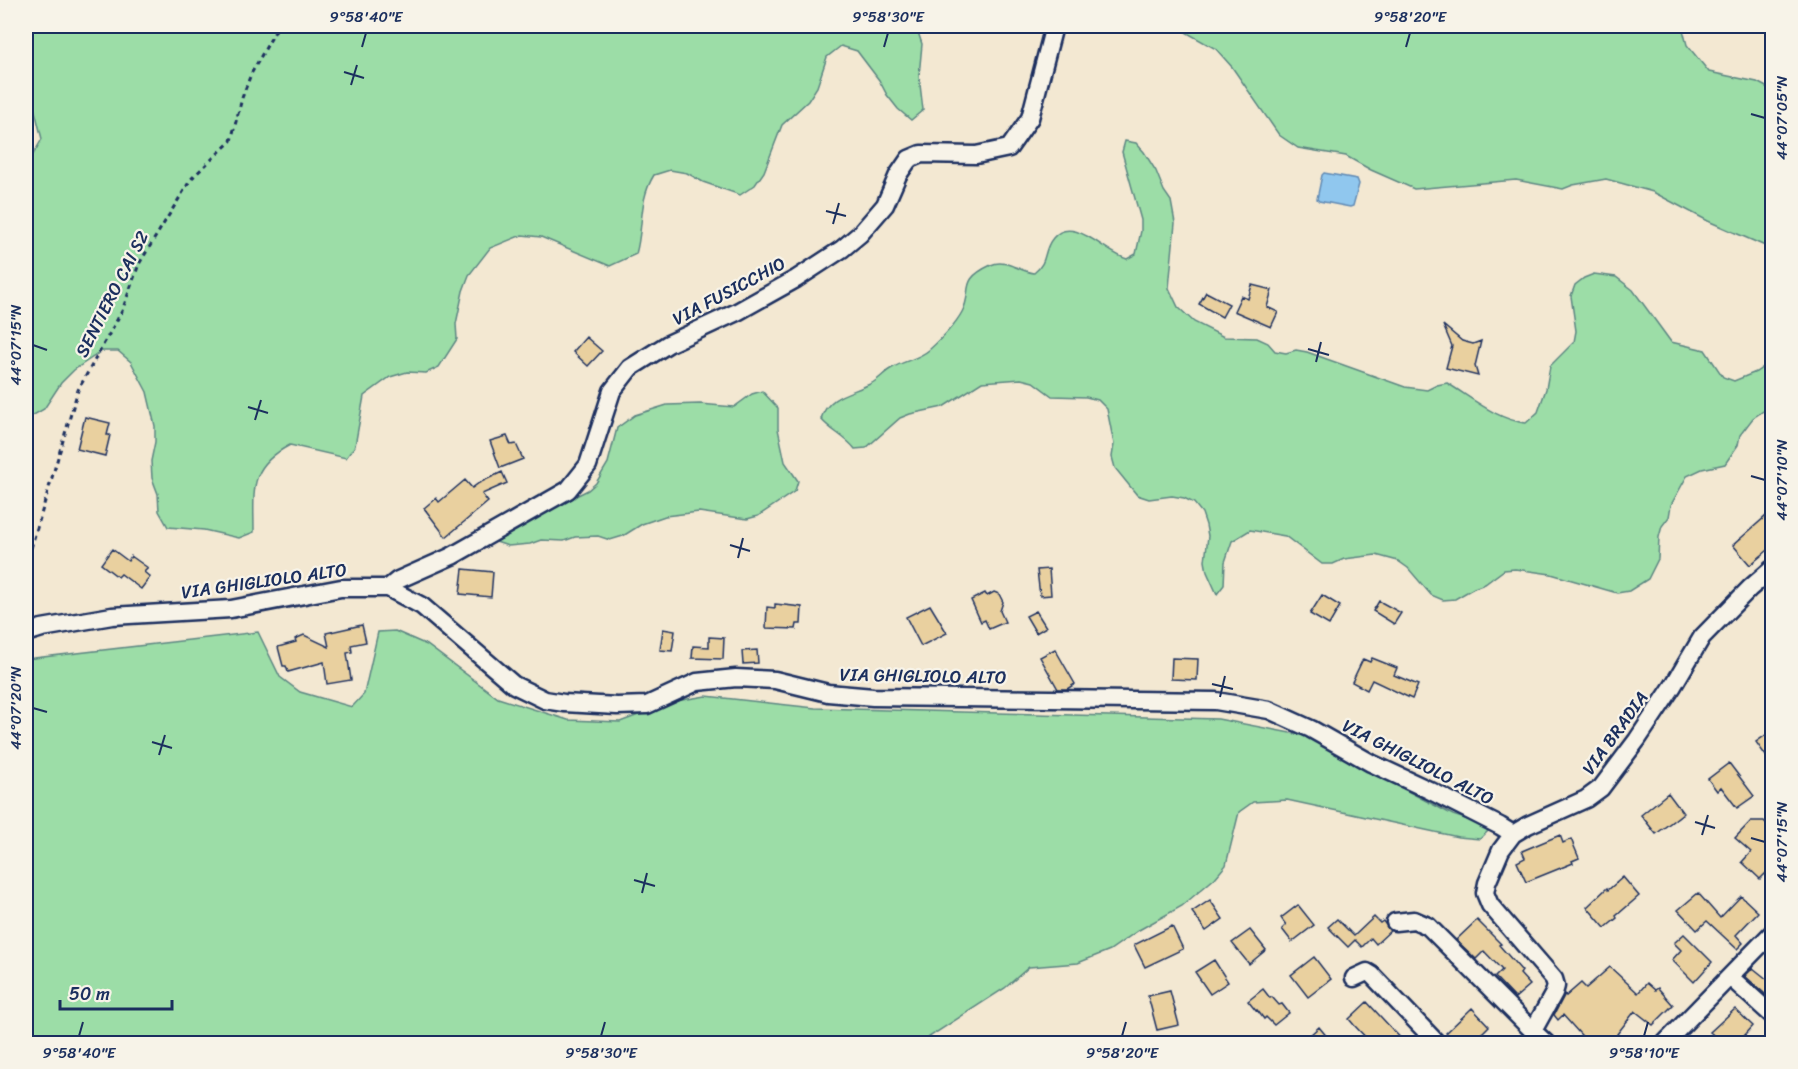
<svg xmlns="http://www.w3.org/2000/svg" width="1798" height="1069" font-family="Sriracha,sans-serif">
  <rect width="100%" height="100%" fill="#f3e8d2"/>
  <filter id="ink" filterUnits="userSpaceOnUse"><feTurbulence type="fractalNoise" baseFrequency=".0167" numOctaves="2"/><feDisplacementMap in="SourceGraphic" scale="12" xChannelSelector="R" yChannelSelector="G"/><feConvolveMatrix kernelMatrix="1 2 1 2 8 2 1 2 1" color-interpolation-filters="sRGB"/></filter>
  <g filter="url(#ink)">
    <!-- green -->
    <path fill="#9cdda7" stroke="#5c8682" stroke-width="1.5" d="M26,26h890l6,18 -3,32 4,34 -12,10 -13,-11 -11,-14 -8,-15 -22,-29 -16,-5 -14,11 -10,30 -9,14 -26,24 -18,47 -9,13 -15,10 -37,-13 -16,-9 -17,-3 -16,5c-16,26 -10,51 -18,79l-26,12 -69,-29 -19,-2 -32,13 -21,27 -6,16 -7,33 1,15 -18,28 -13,6 -19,-1 -17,5 -26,19 -9,50 -9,12 -56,-13c-42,22 -36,45 -36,87l-15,6 -35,-8 -36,-3 -9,-16 -1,-17 -6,-16 -1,-17 4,-19v-16l-8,-34 -16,-30 -13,-11h-16l-28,19 -13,13 -17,26 -14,8 -4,7v-257l16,-28 -9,-36 -7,-10z
      M1175,26h507l5,19 22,27 48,10 15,8v159l-64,-28 -55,-29 -47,-13 -33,6 -10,4 -47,-9 -102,9 -43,-19 -25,-14 -48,-8 -19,-13 -47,-68 -16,-18z
      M1125,141l11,2 8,9 12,19 8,20 7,10 4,22 -6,65 9,19 16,15 30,15 33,1 11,5 7,8 11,2 10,-3 11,2 98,35 22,3 10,-5 10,-2c25,15 50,37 79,40l12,-11 8,-23 4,-23 24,-24 2,-11 -5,-35 4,-11 9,-7 10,-4 22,3 17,13 38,52 34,8 18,27 11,4 22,-9 16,-11v44l-19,13 -13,17 -2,10 -13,19 -23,5 -15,7 -16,29 -2,12 -7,9 -3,11 -1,22 -10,20 -19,12 -12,2 -66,-19 -36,-5 -11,1 -19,14 -11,4 -19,11 -12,1 -12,-5 -23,-27 -10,-7 -22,-6 -32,4 -11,5h-11l-37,-28 -35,-6 -18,11 -7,21 -1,23 -7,9 -10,-22 -2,-11 3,-25 -2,-11 -4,-12 -8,-10 -10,-5 -12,-2 -23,3 -12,-4 -22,-27 -3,-11 2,-13 -7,-35 -9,-9 -12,-3 -34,-1 -19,-14 -12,-3 -39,3 -39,25 -33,7 -10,4 -34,30 -11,1c-9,-12 -24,-18 -34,-30 7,-24 29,-25 49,-35 9,-4 14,-12 22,-16 11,-7 27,-9 37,-18 11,-10 26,-25 33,-38 12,-22 -5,-31 29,-47 14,-7 28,6 43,8 15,-12 8,-22 19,-35 20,-24 52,15 74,21l9,-5 5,-23v-11l-19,-68z
      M762,391l16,17v21l7,33 13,19 -3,10 -37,25 -11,3 -48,-7 -34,4 -23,8 -19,12 -13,4 -12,-4 -23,1 -11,4 -23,-1 -11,4 -22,2 -12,-4 54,-33 38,-19 8,-7 12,-20 9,-35 18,-13 32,-10 33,-1 34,3 18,-13z
      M395,631l32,14 71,53 70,22 52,2 56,-21 30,-5 109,12 403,11 109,21 22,18 51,29 53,28 34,11 3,3 -10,10 -22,-2 -171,-37 -34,2 -14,10 -13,53 -11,13 -33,28 -43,24 -29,20 -32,13 -49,4 -24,21 -76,49 -6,6h-897v-384l232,-27 22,45 20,15 52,15 12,-13 14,-62z"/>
    <!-- water -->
    <path fill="#90c7ee" stroke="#618ab4" stroke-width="1.5" d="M1324,173l33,6 2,5 -6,22 -3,1 -31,-6 -2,-2 5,-24z"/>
    <!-- building -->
    <path fill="#e9d09f" stroke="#1b2f5e" stroke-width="1.5" d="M1252,285l20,5 -5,17 11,5 -7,15 -37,-16 7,-15 7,3z
      M1206,292l23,12 -7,13 -23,-13z
      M1443,325l19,16 11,3 8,-3 -6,25 3,10 -32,-8 6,-22z
      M586,337l16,14 -14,15 -15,-14z
      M85,417l25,6 -3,12h3l-5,21 -28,-7z
      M507,436l4,9 5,-1 7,15 -23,9 -10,-27z
      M502,472l5,11 -25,11 6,8 -42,35 -22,-29 12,-10 3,4 26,-22 7,8 7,-5z
      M1773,510v36l-23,19 -17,-20z
      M112,549l16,12 3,-5 17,12 -4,4 6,5 -9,12 -20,-15 -3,3 -17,-13z
      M463,569l30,3 -2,25 -31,-3z
      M1049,569l2,26 -11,1 -3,-26z
      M994,592l5,2 4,8 -3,9 5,11 -16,7 -4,-9 -4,2 -10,-22 14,-7 2,3z
      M1322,595l18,11 -11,19 -19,-11z
      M1379,601l22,12 -7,11 -21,-13z
      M775,604l27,3 -1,17h-4l-1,5 -30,-1 1,-21 8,1z
      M930,605l17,28 -26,13 -15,-29z
      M1036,611l10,16 -10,6 -10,-17z
      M362,625l4,17 -15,3 1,7 -5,1 4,27 -24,4 -3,-22 -36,10 -2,-6h-3l-5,-19 18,-5 -1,-3 9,-4 25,12 -3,-14z
      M663,629l12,2 -3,20 -12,-1z
      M709,637l15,1 -1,21 -31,-1 1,-12 16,1z
      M1055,649l20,35 -8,5h-9l-18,-32z
      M757,650l1,13 -15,1 -1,-13z
      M1172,658l26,1 -1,21 -26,-1z
      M1372,658l25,10 -3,7 24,10 -6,14 -40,-19 -5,10 -15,-8 11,-23 7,3z
      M1773,730v36l-17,-24z
      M1729,763l25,33 -17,12 -16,-21 -4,4 -9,-12z
      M1668,793l15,20 -27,21 -15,-19z
      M1751,821h13l9,9v36l-13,13 -18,-17 9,-10 -16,-14z
      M1560,835l3,8 8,-4 8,19 -7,3 1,2 -47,19 -9,-20 8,-4 -3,-7z
      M1623,877l16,19 -23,20 1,2 -12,10 -18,-21 20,-19 1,2z
      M1698,893l22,25 21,-22 17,16 -22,23 7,8 -6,6 -30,-28 -10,9 -19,-20z
      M1210,900l13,19 -17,12 -14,-19z
      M1298,905l16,20 -22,17 -10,-13 4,-4 -5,-7z
      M1374,917l6,6 3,-2 7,10 -14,13 -5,-6 -9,9 -7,-7 -7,7 -20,-20 9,-8 17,17z
      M1477,920l24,24 -2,1 23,26 -2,3 10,11 -15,13 -20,-21 7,-7 -18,-19 -8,8 -20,-19z
      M1172,926l11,23 -38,18 -11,-22z
      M1250,930l16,20 -17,14 -17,-21z
      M1684,934l28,28 -18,20 -22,-22 9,-10 -7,-7z
      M1314,957l17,22 -23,18 -17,-22z
      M1214,960l14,22 -18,12 -15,-22z
      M1610,967l28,26 9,-10 8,7 3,-2 15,17 -20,20 -18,-14 -18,23 9,10h-37l-26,-29 -5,5 -4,-5 11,-21 1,2 15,-13 5,5z
      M1753,968l20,16v17l-28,-25z
      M1263,989l7,9 2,-1 7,8 3,-1 7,9 -15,12 -8,-8 -2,2 -7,-9 -1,1 -8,-10z
      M1170,991l9,34 -22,5 -9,-34z
      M1367,1002l39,42h-34l-18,-19 -5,-6z
      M1472,1008l17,18 -18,18 -10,-10 -7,7 -8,-8z
      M1735,1009l18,17 -16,18h-14l-13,-12z
      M1319,1027l14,17h-33z"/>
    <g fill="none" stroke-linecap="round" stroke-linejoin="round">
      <defs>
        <path id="minor" d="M388,588l10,-8 54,-24 116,-66 20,-25 24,-74 18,-23 38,-24 69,-32 59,-33 46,-30 18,-15 25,-29 13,-30 11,-16 12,-5 55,1 33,-7 21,-30 24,-92
          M26,633l16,-5 70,-12 119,-7 110,-21h47l34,18 92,79 31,15 19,3 53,3 30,-1 50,-23 39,-4 39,2 53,13 45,4 343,4 53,9 42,19 60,34 58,27 71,36 13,8
          M1395,922l19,-2 14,6 105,105
          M1730,977l42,38
          M1354,978l13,-6 5,3 66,69
          M1547,1044l-14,-13 21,-38 2,-7 -2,-7 -64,-74 -5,-12 2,-10 14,-33 12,-16 15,-9 58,-26 15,-11 36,-48 36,-54 29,-49 48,-49 22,-19
          M1664,1044l108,-111"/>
      </defs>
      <!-- minor casing -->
      <use href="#minor" stroke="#1b2f5e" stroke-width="21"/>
      <!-- path -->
      <path stroke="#1b2f5e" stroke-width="3" stroke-dasharray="4.5 4.5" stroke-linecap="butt" d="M26,565l52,-175 44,-79 17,-47 52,-85 40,-38 11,-43 9,-24 27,-48"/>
      <!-- minor -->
      <use href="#minor" stroke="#f7f3e8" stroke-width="16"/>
    </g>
  </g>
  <!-- ticks -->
  <path fill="none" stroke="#1b2f5e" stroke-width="2" d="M362,47l4,-14M884,47l4,-14M1406,47l4,-14M344,72l20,6M351,85l6,-20M1751,114l14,4M826,211l20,5M833,224l6,-21M33,345l14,5M1308,349l21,6M1316,362l5,-20M248,407l20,6M255,420l6,-20M1751,476l14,4M730,545l20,6M738,558l5,-20M1212,684l21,5M1220,697l5,-21M33,708l14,4M152,742l20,6M159,755l6,-20M1695,822l20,6M1702,835l6,-20M1751,838l14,4M634,880l21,6M642,893l5,-20M79,1036l4,-14M601,1036l4,-14M1122,1036l4,-14M1644,1036l4,-14"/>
  <g text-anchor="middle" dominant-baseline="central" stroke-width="4.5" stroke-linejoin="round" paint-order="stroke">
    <!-- street labels -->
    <g font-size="18" fill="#1b2f5e" stroke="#f7f3e8">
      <text transform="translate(729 291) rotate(-28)">VIA FUSICCHIO</text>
      <text transform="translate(112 294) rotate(-63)">SENTIERO CAI S2</text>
      <text transform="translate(264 581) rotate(-8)">VIA GHIGLIOLO ALTO</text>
      <text transform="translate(923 676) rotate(1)">VIA GHIGLIOLO ALTO</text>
      <text transform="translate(1615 733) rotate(-54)">VIA BRADIA</text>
      <text transform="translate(1418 762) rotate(27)">VIA GHIGLIOLO ALTO</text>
    </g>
  </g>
  <!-- margin -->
  <rect width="1798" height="1069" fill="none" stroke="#f7f3e8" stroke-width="66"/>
  <!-- scale -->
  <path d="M60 1000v9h112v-9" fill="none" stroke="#1b2f5e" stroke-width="3"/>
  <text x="69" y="1000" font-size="18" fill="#1b2f5e" stroke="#f7f3e8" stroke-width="4.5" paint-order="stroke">50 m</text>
  <rect x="33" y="33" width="1732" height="1003" fill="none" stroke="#1b2f5e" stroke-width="2"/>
  <g font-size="15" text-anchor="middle" fill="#1b2f5e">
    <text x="366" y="22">9°58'40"E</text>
    <text x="888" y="22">9°58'30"E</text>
    <text x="1410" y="22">9°58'20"E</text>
    <text transform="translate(1782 118) rotate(-90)" y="5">44°07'05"N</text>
    <text transform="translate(16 345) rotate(-90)" y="5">44°07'15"N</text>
    <text transform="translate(1782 480) rotate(-90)" y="5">44°07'10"N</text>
    <text transform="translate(16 708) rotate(-90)" y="5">44°07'20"N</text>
    <text transform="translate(1782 842) rotate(-90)" y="5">44°07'15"N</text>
    <text x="79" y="1058">9°58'40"E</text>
    <text x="601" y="1058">9°58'30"E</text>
    <text x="1122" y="1058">9°58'20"E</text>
    <text x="1644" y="1058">9°58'10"E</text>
  </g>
</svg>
